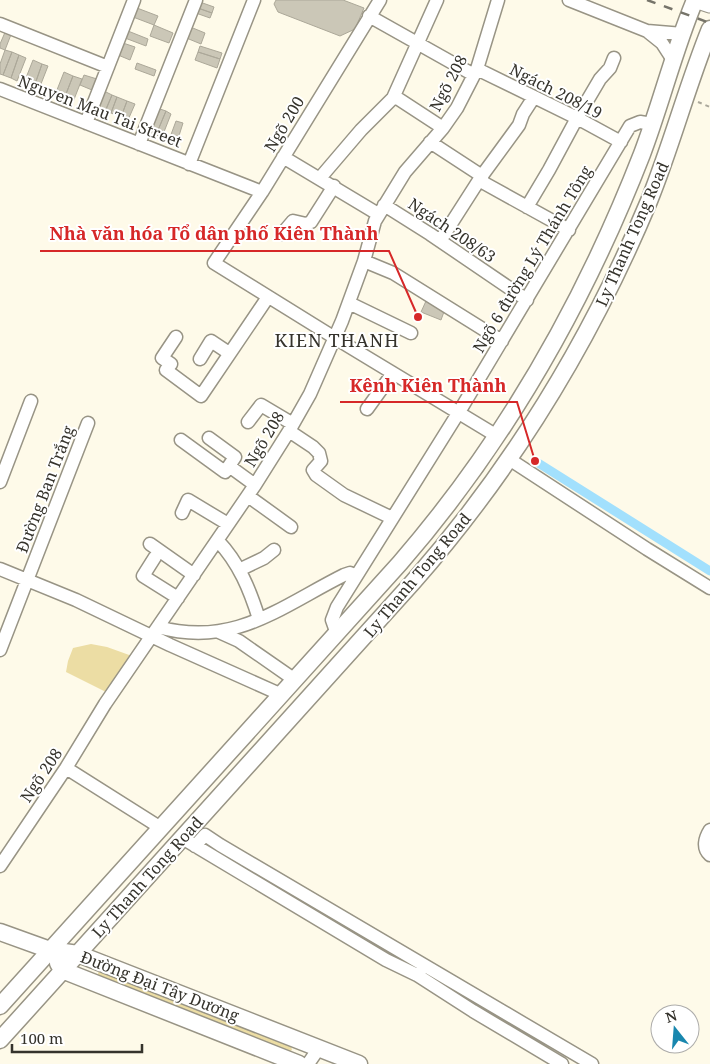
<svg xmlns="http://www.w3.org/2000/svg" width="710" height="1064" font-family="'Noto Serif',serif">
  <rect width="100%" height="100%" fill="#fefae9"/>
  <!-- green -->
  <path fill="#ecdda4" d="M91,644l16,3 25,9 -24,37 -42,-21 2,-11 5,-13z
    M100,970l191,76 1,4 -3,2 -190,-74 -1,-5z"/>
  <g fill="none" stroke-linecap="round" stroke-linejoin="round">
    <!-- canal -->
    <path stroke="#a2e0fd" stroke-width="9" d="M535,461l175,110"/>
  </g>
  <!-- building -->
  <path fill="#cbc7b7" stroke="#aca899" d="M276,0h67l21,8 -9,21 -15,7 -62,-24 -4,-8z
    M197,1l17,6 -2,6 -17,-6z
    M195,7l17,6 -2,5 -17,-6z
    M137,8l21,8 -4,9 -21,-8z
    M154,25l19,8 -4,10 -19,-7z
    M188,26l17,7 -4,11 -17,-7z
    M6,30l6,2 -7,18 -5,-2v-4z
    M128,31l20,8 -2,7 -21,-8z
    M123,43l12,4 -5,13 -12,-5z
    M200,46l22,7 -2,6 -22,-7z
    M5,50l7,2 -9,23 -3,-1v-10z
    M12,52l7,3 -8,23 -8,-3z
    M198,52l22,7 -3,9 -22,-8z
    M19,55l7,3 -9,23 -6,-3z
    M33,60l9,4 -8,23 -10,-4z
    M137,63l19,7 -2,6 -19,-7z
    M42,64l6,2 -9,23 -5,-2z
    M64,72l9,4 -9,23 -9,-4z
    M84,75l13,4 -5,11 -12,-5z
    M73,76l9,3 -9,23 -9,-3z
    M104,91l8,4 -8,20 -8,-4z
    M112,95l5,2 -6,16 -6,-2z
    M117,97l10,4 -6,16 -10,-4z
    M127,101l8,3 -7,16 -7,-3z
    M157,108l9,3 -10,24 -3,-1 -4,-9z
    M166,111l5,3 -9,23 -6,-2z
    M176,121l7,2 -6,19 -8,-2z
    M426,301l19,8 -4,11 -20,-8z"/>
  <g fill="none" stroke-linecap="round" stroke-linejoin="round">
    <defs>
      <path id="minor" d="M380,0l-118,192 -48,71 121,75 162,98
        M569,0l78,31 15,12 11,17
        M369,16l105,59
        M0,24l108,43
        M647,31l36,3
        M477,69l100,49 44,24
        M0,89l262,103
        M394,96l49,32
        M86,123l48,-123
        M430,142l49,32 5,9 85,47
        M139,144l57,-144
        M283,157l95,57
        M189,164l65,-164
        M320,178l41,-48 32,-32 44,-98
        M384,205l46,29 97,66
        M527,207l22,-37 28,-52 23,-39 10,-11 4,-10
        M282,234l11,-13 13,3 5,-2 23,-36
        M440,241l41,-64 38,-52 4,-11 11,-17
        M364,261l29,12 109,68
        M349,303l62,30
        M176,337l-14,21 9,6 -5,6 35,26 67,-99
        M200,359l11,-18 18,12
        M367,409l26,-36
        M248,422l13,-17 32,19
        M289,431l24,16 6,6 2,8 -8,9 3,5 28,20 48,23
        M209,438l26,19 -6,9
        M181,440l44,32 4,-6 26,19
        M509,459l138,90 63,39
        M0,482l31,-81
        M248,496l43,31
        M182,513l6,-13 40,24
        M218,541c21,22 32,49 41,78
        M150,544l44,31
        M155,557l-12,19 35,22
        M0,569l76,31 94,45 112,50
        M239,570l25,-12 10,-8
        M158,627c76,21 122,-20 186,-52l6,-2 6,3
        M219,632l20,9 56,39
        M337,634l-5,-14 5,-13 125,-200 168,-281 10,-4 12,2
        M0,650l88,-227
        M66,768l95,60
        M710,830c-5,8 -8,18 0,25
        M189,842l197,118 31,15 7,-9
        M195,846l10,-11 15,10 372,219
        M0,866l66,-98 39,-64 150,-219 34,-54 21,-37 32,-73 22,-60 11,-40 30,-49 38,-44 14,-20 20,-39 21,-69
        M417,975l56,36 89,53
        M308,1064l11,-16"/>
      <path id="major" d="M0,932l50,18 28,4 281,110
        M58,963l4,7 237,94
        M0,1006l400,-443c104,-120 184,-260 242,-409 19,-50 32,-104 53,-154
        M0,1040l413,-458c99,-113 178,-242 236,-381 23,-57 38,-115 61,-172"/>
      <path id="highway" d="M701,0l9,3"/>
    </defs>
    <!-- minor casing -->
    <use href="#minor" stroke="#989485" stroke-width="15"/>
    <!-- major casing -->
    <use href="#major" stroke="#989485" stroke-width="19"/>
    <!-- highway casing -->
    <use href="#highway" stroke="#989485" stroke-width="21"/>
    <!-- path -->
    <path stroke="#aba89b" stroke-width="2" stroke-dasharray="4 4" stroke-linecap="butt" d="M698,102l12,5"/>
    <!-- minor -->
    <use href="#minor" stroke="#fff" stroke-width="12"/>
    <!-- major -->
    <use href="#major" stroke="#fff" stroke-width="16"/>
    <!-- highway -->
    <use href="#highway" stroke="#fff" stroke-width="19"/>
    <!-- rail -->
    <path stroke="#76746a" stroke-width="2.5" stroke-dasharray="9 9" stroke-linecap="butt" d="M647,0l63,23"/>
  </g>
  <g text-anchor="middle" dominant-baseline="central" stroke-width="4" stroke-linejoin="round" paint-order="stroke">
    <!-- street labels -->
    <g font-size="16" fill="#35332c" stroke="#fff">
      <text transform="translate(448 83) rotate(-62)">Ngõ 208</text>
      <text transform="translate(556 91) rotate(27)">Ngách 208/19</text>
      <text transform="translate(100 111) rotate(21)">Nguyen Mau Tai Street</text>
      <text transform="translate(284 124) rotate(-59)">Ngõ 200</text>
      <text transform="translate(452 230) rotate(34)">Ngách 208/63</text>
      <text transform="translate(632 234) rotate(-66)">Ly Thanh Tong Road</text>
      <text transform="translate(532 259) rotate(-59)">Ngõ 6 đường Lý Thánh Tông</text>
      <text transform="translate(264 439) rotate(-59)">Ngõ 208</text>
      <text transform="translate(45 489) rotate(-69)">Đường Ban Trắng</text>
      <text transform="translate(417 575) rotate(-50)">Ly Thanh Tong Road</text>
      <text transform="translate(41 775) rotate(-56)">Ngõ 208</text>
      <text transform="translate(147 877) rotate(-48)">Ly Thanh Tong Road</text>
      <text transform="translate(160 986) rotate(21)">Đường Đại Tây Dương</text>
    </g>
    <!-- neighbourhood labels -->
    <g font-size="18" letter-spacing="1" fill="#35332c" stroke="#fff">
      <text x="337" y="340">KIEN THANH</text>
    </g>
  </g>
  <!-- callouts -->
  <path fill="none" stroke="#d62828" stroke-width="2" d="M418 317L389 251H40M535 461L517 402H340"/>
  <g fill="#d62828" stroke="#fff" stroke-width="2">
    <circle cx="418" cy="317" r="5"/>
    <circle cx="535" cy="461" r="5"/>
  </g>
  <g font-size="18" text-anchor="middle" font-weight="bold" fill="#d62828" stroke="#fff" stroke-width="4" stroke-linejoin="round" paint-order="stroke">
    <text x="214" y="240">Nhà văn hóa Tổ dân phố Kiên Thành</text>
    <text x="428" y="392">Kênh Kiên Thành</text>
  </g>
  <!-- north arrow -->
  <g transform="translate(675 1029) rotate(343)"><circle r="24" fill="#ffffff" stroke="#aeadab"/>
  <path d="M0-4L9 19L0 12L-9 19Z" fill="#1987ae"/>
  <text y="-8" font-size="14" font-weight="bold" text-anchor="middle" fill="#35332c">N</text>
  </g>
  <!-- scale -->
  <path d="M12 1044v8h130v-8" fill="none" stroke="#35332c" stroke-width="2.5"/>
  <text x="20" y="1044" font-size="15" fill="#35332c" stroke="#ffffff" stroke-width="4" paint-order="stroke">100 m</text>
</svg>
